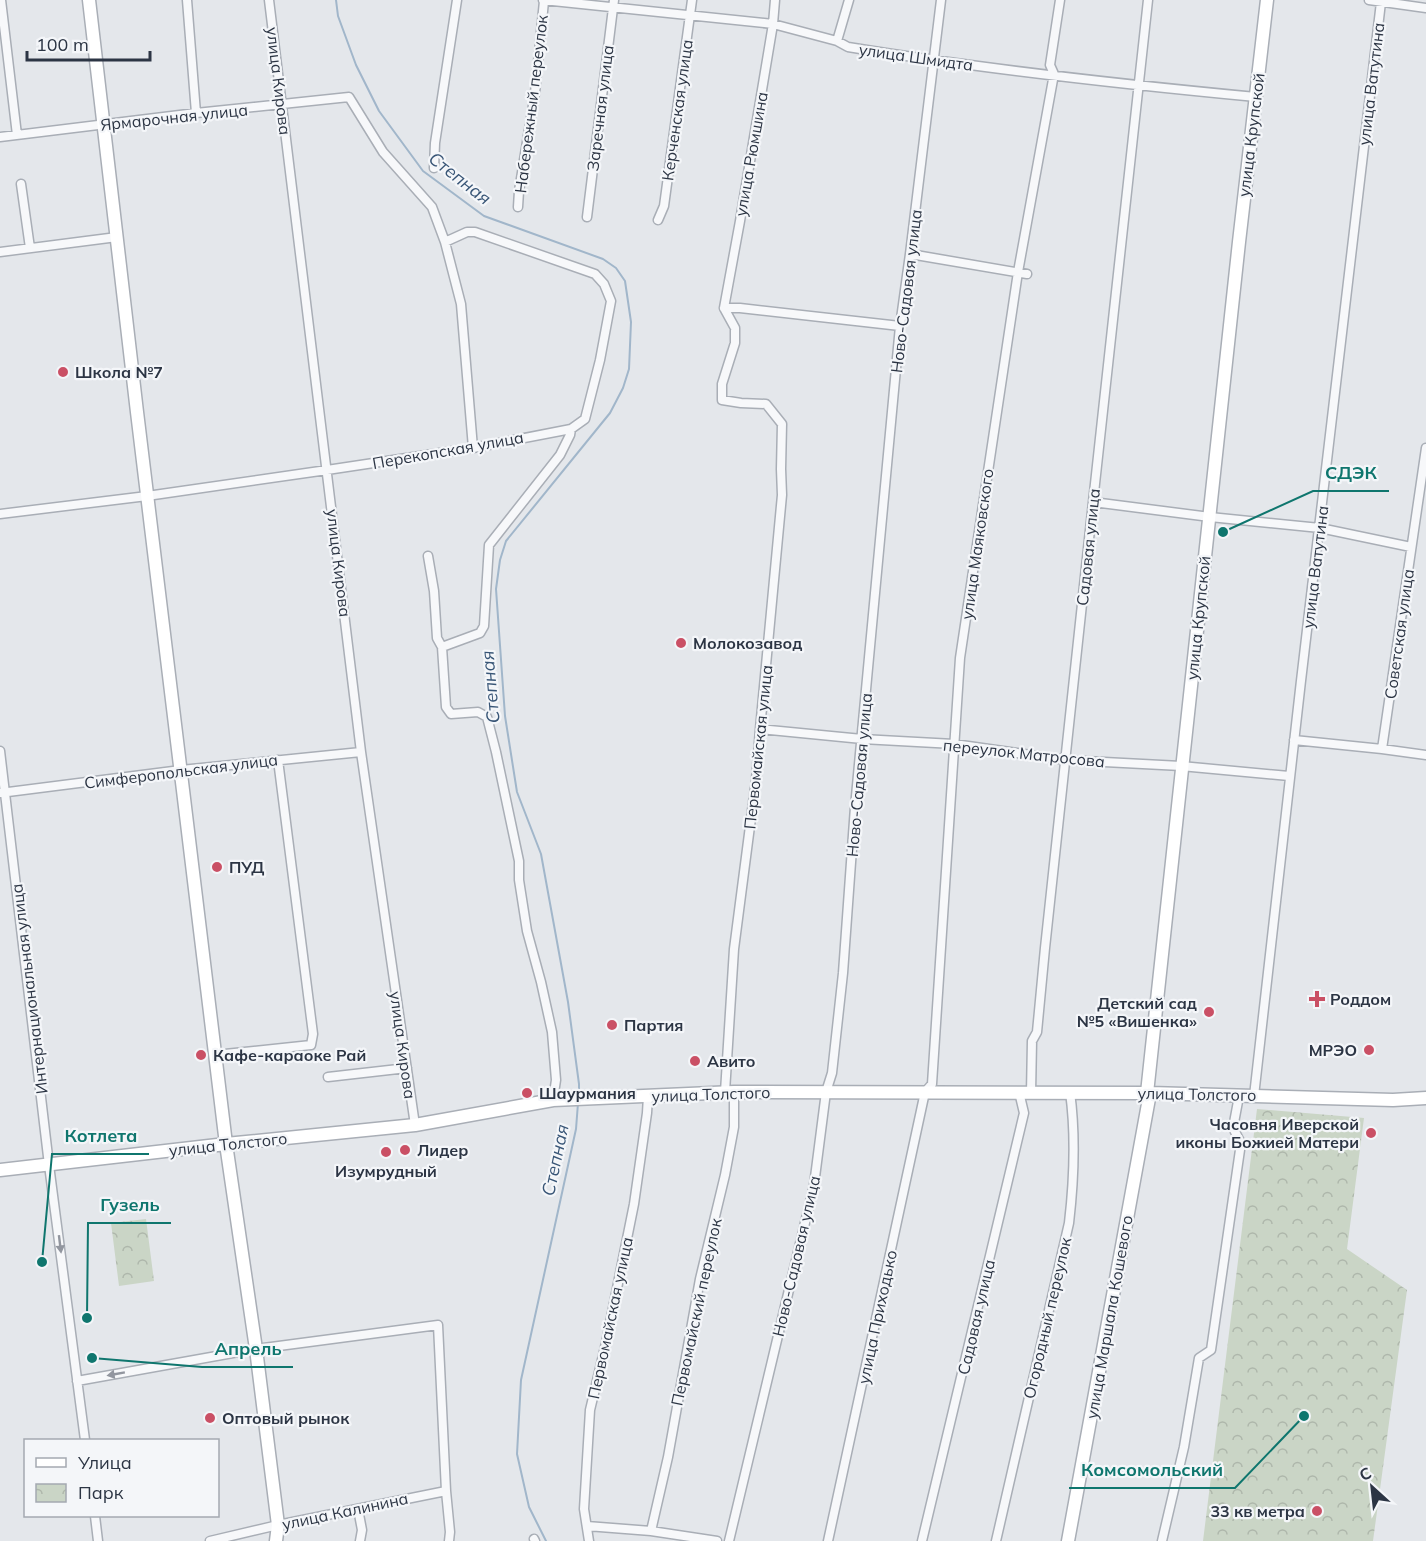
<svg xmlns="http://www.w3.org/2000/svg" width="1426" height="1541" font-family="Mulish,sans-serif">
  <defs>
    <pattern id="park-crowns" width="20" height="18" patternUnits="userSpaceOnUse" patternTransform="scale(1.5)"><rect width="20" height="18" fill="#cad5c6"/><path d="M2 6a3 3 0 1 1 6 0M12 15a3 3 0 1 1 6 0" fill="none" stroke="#aeb7ab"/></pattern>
  </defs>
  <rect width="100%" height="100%" fill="#e4e7eb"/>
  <!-- park -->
  <path fill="url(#park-crowns)" d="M1257,1109l107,9 -17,131 60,41 -34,251h-170z
    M146,1219l8,62 -35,5 -8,-63z"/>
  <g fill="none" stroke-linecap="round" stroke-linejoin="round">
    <!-- stream -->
    <path stroke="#a1b6ca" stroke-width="2" d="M336,0l2,16 18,49 23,46 44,60 61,45 119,43 13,9 9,13 6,41 -2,47 -6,19 -13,25 -104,128 -6,19 -4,29 9,127 12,76 24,62 27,148 11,82v10
      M546,1541l-17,-34 -12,-53 4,-74 55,-251 2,-26"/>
    <defs>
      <path id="street" d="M1,0l16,135
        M187,0l9,113
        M269,0l92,752 54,373
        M543,0l230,24 64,17 11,6c135,22 271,37 408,50
        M1369,0l57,8
        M837,41l12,-41
        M0,137l196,-24 153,-16 34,55 49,55 13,35 16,62 12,144
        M434,168l1,-25 22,-143
        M21,184l9,64
        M518,207l1,-16 16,-98 9,-92
        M587,217l27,-217
        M658,220l6,-14 28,-206
        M0,252l117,-15
        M910,254l117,20
        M724,308l11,20v15l-13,41v16l19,3 25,1 16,20 -1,45 1,26 -22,234 -4,51 -22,169 -9,143
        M724,308l16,-87 33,-197 2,-24
        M724,308h16l160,18
        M1093,502l117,15 110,11 91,19
        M0,514l147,-18 180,-26 146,-22 98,-19 14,-10 15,-59 11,-59 -7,-17 -9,-10 -120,-42h-8l-22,10
        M428,556l6,35 3,47 5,9
        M760,729l102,10 92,5 112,16 115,6 108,10
        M1294,740l88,9 44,6
        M1382,749l44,-301
        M0,751l49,414 36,275
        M0,793l181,-23 180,-18
        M215,1055l96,-10 2,-11 -35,-274
        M328,1077l79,-9
        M1031,1093l1,-52 5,-9 8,-84 48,-446 55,-502
        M1254,1096c40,-365 84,-729 127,-1094
        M553,1100l3,-20 -4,-48 -11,-50 -14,-51 -8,-51v-19l-23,-109 -9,-35 -9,-5 -27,2 -5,-7 -4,-60 38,-14 4,-7 5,-81 71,-90 10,-20 1,-6
        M77,1381l179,-32 182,-24 8,166 4,41 -1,9
        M358,1509l4,21 -2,11
        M95,1516l3,25
        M587,1526l64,5 66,10
        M651,1531l17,-74 32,-178 25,-104 9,-48v-35
        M534,1539l1,2
        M210,1541l68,-16 168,-34
        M589,1541l-5,-32 6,-99 16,-67 28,-139 13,-91 1,-17
        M729,1541l85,-356 12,-93 6,-19 11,-100 12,-166 45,-481 10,-72 31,-254
        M828,1541l97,-449 7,-8 28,-426 58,-386 36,-198 -4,-9 10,-65
        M922,1541l102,-428 -5,-21
        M996,1541l73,-318c5,-43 7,-87 1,-131
        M1162,1541l22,-94 15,-89 12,-8 30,-207 -8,-15 6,-32"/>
      <path id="secondary" d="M89,0l48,412 89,732 30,205 22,176 -2,16
        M1147,1093l92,-851 28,-242
        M0,1170l226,-26 189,-19 138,-25 181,-8 416,1 243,7 33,-2
        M1068,1541l82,-448"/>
    </defs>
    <!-- street casing -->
    <use href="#street" stroke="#a9aeb6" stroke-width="11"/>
    <!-- secondary casing -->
    <use href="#secondary" stroke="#a9aeb6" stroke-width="15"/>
    <!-- street -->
    <use href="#street" stroke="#f7f8fa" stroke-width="8"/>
    <!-- secondary -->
    <use href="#secondary" stroke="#fff" stroke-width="12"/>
  </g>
  <!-- one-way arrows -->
  <defs><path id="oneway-solid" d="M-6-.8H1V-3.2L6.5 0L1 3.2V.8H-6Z" transform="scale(1.5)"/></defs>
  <g fill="#92969f">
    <use href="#oneway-solid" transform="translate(60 1244) rotate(83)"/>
    <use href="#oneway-solid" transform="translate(116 1374) rotate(170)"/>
  </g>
  <!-- markers -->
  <g fill="#ca5065" stroke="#f4f6f9" stroke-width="2">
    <circle cx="63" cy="372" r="6"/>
    <circle cx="681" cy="643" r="6"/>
    <circle cx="217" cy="867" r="6"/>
    <path d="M1314 990h6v6h6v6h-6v6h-6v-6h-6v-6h6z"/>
    <circle cx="1209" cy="1012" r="6"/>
    <circle cx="612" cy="1025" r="6"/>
    <circle cx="1369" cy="1050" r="6"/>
    <circle cx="201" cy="1055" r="6"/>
    <circle cx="695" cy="1061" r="6"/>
    <circle cx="527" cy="1093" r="6"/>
    <circle cx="1371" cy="1133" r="6"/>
    <circle cx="405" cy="1150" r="6"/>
    <circle cx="386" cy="1152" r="6"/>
    <circle cx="210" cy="1418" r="6"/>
    <circle cx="1317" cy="1511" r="6"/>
  </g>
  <g text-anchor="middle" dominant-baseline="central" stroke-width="4.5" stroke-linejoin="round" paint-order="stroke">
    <!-- street labels -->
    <g font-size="16" fill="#2c3544" stroke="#f4f6f9">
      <text transform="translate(916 57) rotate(8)">улица Шмидта</text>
      <text transform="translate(279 81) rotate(83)">улица Кирова</text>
      <text transform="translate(1371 84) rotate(-83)">улица Ватутина</text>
      <text transform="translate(531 104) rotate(-83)">Набережный переулок</text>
      <text transform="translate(600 108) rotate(-83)">Заречная улица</text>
      <text transform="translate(677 110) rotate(-82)">Керченская улица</text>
      <text transform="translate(174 117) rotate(-6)">Ярмарочная улица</text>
      <text transform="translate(1251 135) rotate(-83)">улица Крупской</text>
      <text transform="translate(751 154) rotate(-80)">улица Рюмшина</text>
      <text transform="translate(906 291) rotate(-83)">Ново-Садовая улица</text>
      <text transform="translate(448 450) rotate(-10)">Перекопская улица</text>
      <text transform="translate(977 544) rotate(-82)">улица Маяковского</text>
      <text transform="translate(1088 547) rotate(-84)">Садовая улица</text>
      <text transform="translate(339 563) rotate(83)">улица Кирова</text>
      <text transform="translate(1315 567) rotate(-83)">улица Ватутина</text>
      <text transform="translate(1198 618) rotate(-84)">улица Крупской</text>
      <text transform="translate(1399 634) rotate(-82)">Советская улица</text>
      <text transform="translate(758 747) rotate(-84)">Первомайская улица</text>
      <text transform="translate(1024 753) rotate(6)">переулок Матросова</text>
      <text transform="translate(181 771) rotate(-7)">Симферопольская улица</text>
      <text transform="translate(859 775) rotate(-85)">Ново-Садовая улица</text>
      <text transform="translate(29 989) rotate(-97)">Интернациональная улица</text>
      <text transform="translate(403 1045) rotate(82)">улица Кирова</text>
      <text transform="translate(711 1094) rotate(-2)">улица Толстого</text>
      <text transform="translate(1197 1094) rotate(1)">улица Толстого</text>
      <text transform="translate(228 1144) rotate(-6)">улица Толстого</text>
      <text transform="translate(796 1256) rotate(-77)">Ново-Садовая улица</text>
      <text transform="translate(696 1312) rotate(-78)">Первомайский переулок</text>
      <text transform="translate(877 1317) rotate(-78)">улица Приходько</text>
      <text transform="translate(976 1317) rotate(-77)">Садовая улица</text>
      <text transform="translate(1109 1317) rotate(-80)">улица Маршала Кошевого</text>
      <text transform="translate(610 1318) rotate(-78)">Первомайская улица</text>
      <text transform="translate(1047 1318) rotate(-77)">Огородный переулок</text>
      <text transform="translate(345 1511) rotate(-12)">улица Калинина</text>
    </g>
    <!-- poi labels -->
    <g font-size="16" font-weight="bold" fill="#2c3544" stroke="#f4f6f9" text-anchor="start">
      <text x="75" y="372">Школа №7</text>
      <text x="693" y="643">Молокозавод</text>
      <text x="229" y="867">ПУД</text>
      <text x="1330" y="999">Роддом</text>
      <text x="1197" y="1003" text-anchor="end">Детский сад<tspan x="1197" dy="18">№5 «Вишенка»</tspan></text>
      <text x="624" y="1025">Партия</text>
      <text x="1357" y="1050" text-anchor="end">МРЭО</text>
      <text x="213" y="1055">Кафе-караоке Рай</text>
      <text x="707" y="1061">Авито</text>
      <text x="539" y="1093">Шаурмания</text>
      <text x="1359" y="1124" text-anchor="end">Часовня Иверской<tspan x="1359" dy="18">иконы Божией Матери</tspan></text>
      <text x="417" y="1150">Лидер</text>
      <text x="386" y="1171" text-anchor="middle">Изумрудный</text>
      <text x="222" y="1418">Оптовый рынок</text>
      <text x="1305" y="1511" text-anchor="end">33 кв метра</text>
    </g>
    <!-- water labels -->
    <g font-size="18" font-style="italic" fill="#385576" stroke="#f4f6f9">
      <text transform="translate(460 178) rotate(38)">Степная</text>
      <text transform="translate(490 687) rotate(-95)">Степная</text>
      <text transform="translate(555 1160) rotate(-78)">Степная</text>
    </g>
  </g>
  <!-- callouts -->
  <path fill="none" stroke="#0f766e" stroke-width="2" d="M1223 532L1313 491H1389M42 1262L52 1154H149M87 1318L88 1223H171M92 1358L202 1367H293M1304 1416L1235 1488H1069"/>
  <g fill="#0f766e" stroke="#f4f6f9" stroke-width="2">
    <circle cx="1223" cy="532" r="6"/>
    <circle cx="42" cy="1262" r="6"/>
    <circle cx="87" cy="1318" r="6"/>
    <circle cx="92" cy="1358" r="6"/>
    <circle cx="1304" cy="1416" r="6"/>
  </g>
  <g font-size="18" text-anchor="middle" font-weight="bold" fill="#0f766e" stroke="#f4f6f9" stroke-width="4.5" stroke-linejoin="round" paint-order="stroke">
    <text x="1351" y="479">СДЭК</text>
    <text x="101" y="1142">Котлета</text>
    <text x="130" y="1211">Гузель</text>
    <text x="248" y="1355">Апрель</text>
    <text x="1152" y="1476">Комсомольский</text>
  </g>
  <!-- legend -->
  <rect x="24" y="1439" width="195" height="78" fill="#f4f6f9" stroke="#a4a9b1" stroke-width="1.5"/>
  <rect x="36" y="1458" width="30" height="9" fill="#ffffff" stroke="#a4a9b1" stroke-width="1.5"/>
  <text x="78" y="1469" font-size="18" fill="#2c3544">Улица</text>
  <rect x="36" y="1484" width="30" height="18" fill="url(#park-crowns)" stroke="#a4a9b1" stroke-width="1.5"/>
  <text x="78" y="1499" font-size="18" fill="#2c3544">Парк</text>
  <!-- north arrow -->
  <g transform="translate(1372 1487) rotate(333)" stroke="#f4f6f9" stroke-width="4.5" paint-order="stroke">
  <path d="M0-4.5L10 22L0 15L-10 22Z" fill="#2c3544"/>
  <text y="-9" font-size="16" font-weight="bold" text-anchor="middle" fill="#2c3544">С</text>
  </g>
  <!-- scale -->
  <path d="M27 51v9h123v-9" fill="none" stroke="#2c3544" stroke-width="3"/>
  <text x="36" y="51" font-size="18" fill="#2c3544" stroke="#f4f6f9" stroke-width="4.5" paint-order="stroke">100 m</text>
</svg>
